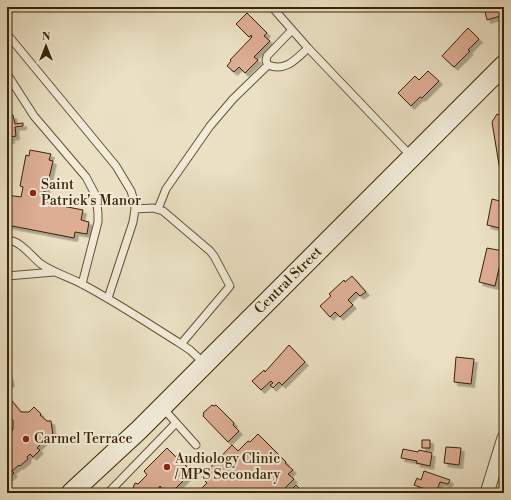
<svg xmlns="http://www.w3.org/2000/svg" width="511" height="500" font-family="'Libre Bodoni',serif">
  <defs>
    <filter id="shadow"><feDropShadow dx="3.5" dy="3.5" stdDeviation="0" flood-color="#0004"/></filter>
  </defs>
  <rect width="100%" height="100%" fill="#eae0c3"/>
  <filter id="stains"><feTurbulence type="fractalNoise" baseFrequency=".005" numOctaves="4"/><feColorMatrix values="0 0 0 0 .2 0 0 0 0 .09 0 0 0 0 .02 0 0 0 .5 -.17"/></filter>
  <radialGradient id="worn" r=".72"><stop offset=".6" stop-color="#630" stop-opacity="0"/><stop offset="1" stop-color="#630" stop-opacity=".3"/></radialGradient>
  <!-- building -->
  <path fill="#ddad94" stroke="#392304" filter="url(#shadow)" d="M484,7h20v8l-17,5z
    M247,13l20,20 -3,3 6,5 -16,16 4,3 -13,13 -6,-6 -5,5 -7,-6 4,-5 -1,-1 22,-23 -1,-2 -2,2 -13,-13z
    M468,28l11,11 -11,11 2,1 -16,16 -12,-11z
    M428,71l11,10 -17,17 -2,-1 -9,9 -13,-13 17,-17 4,4z
    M7,113v3l6,-1 2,9 8,-1v3l-8,1 1,9 -5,1v3h-4z
    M497,114l7,3v53l-4,1 -8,-49z
    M30,150l21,4 -2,6 4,1 -7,30h-2l-2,11 41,8 -2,10 8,2 -2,12 -12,-2 -1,6 -67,-13v-30l14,2 2,-10 -3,-1 6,-31 3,1z
    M492,199l12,3v27l-17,-4z
    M487,248l16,3 -8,35 -16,-4z
    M352,276l14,16 -6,4 -4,-4 -8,8 5,5 -13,12 -5,-5 -5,5 -10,-11 11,-10 -2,-2 15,-14 1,2z
    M289,345l16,17 -23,23 -3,-3 -6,6 -3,-3 3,-2 -2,-2 -10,9 -9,-9 12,-11 1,2z
    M456,357l18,2 -3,25 -17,-2z
    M7,367l4,16 -4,1z
    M7,395l14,17h8l5,-5 7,7 -1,1 7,6h4l2,15 -9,1v4l-7,7 3,2 -7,7 -3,-3 -3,3 1,2 -8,7 -1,-1 -7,6 2,2 -7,6v-44l6,-5v-10l-6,-6z
    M212,405l2,1 2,-1 18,18 -1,2 6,6 -11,11 -25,-26 1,-2 -1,-1z
    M258,434l28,28 -1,1 8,7 -5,4 6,5 -14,14h-79l3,-3 -2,-2 5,-5 -6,-6 31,-32 6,6 10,-10 2,1z
    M422,440h8v8h-8z
    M446,447l15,1 -2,17 -15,-2z
    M167,448l9,9 1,-2 7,7 -1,1 9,9 -21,21h-4l-7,-7 -4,5h2l-1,2h-26l4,-10 3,1 9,-9 -3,-4z
    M403,449l15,3 1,-2 13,3 -2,13 -14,-3 1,-2 -16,-3z
    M424,471l26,9 -2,4 -8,-2 -4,11 -22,-8 3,-7 4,2z
    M296,485l8,8h-16z"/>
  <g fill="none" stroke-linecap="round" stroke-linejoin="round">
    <defs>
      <path id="service" d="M272,7l36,41 103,108
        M292,30l-25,26 -1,5 2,4c18,7 28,-6 40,-17
        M7,34l109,132 15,25 3,10 1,8 -2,13 -25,76
        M7,74l27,42 52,61 10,19 2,17v9l-16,62
        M135,209l18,-1 10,3 47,40 4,5 16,30 -49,58
        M158,209l8,-20 44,-63 23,-27 35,-34
        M7,240c13,0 24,16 34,24 13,9 28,13 41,20 34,18 67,40 99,60l9,6 15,14
        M7,276l47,-4
        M162,407l34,38
        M108,493l68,-70"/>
      <path id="minor" d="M487,493l17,-55"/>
      <g id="secondary">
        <path id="s1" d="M71,493l68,-63 365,-365"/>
      </g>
    </defs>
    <!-- service casing -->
    <use href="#service" stroke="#655234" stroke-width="9"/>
    <!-- minor casing -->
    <use href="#minor" stroke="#655234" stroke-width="15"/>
    <!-- secondary casing -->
    <use href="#secondary" stroke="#392304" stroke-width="21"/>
    <!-- service -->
    <use href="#service" stroke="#f1ebd8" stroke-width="7"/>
    <!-- minor -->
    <use href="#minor" stroke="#f1ebd8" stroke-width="13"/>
    <!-- secondary -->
    <use href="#secondary" stroke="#f1ebd8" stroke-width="19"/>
  </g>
  <!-- markers -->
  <g fill="#8f2418" stroke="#f1ebd8" stroke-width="1.5">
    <circle cx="33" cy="193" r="4"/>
    <circle cx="26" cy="439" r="4"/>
    <circle cx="167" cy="467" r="4"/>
  </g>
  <g text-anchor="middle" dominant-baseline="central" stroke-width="4" stroke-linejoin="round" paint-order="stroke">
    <!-- poi labels -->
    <g font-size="14" fill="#392304" stroke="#f1ebd8" text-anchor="start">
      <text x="41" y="185">Saint<tspan x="41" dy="16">Patrick's Manor</tspan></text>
      <text x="34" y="439">Carmel Terrace</text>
      <text x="175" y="459">Audiology Clinic<tspan x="175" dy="16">/ MPS Secondary</tspan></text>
    </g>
    <!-- street labels -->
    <g font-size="14" fill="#392304" stroke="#f1ebd8">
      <text stroke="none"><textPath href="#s1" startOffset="304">Central Street</textPath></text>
    </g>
  </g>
  <!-- margin -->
  <rect width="511" height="500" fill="none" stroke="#eae0c3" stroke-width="24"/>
  <rect x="8" y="8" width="495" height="484" fill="none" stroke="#392304" stroke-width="2"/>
  <rect x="12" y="12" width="487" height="476" fill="none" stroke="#392304"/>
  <!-- north arrow -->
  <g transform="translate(46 46)" stroke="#f1ebd8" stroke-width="3" paint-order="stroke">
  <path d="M0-3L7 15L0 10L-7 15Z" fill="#392304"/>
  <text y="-6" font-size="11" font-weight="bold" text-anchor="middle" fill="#392304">N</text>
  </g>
  <rect width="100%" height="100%" filter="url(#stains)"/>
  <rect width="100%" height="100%" fill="url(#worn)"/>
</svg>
